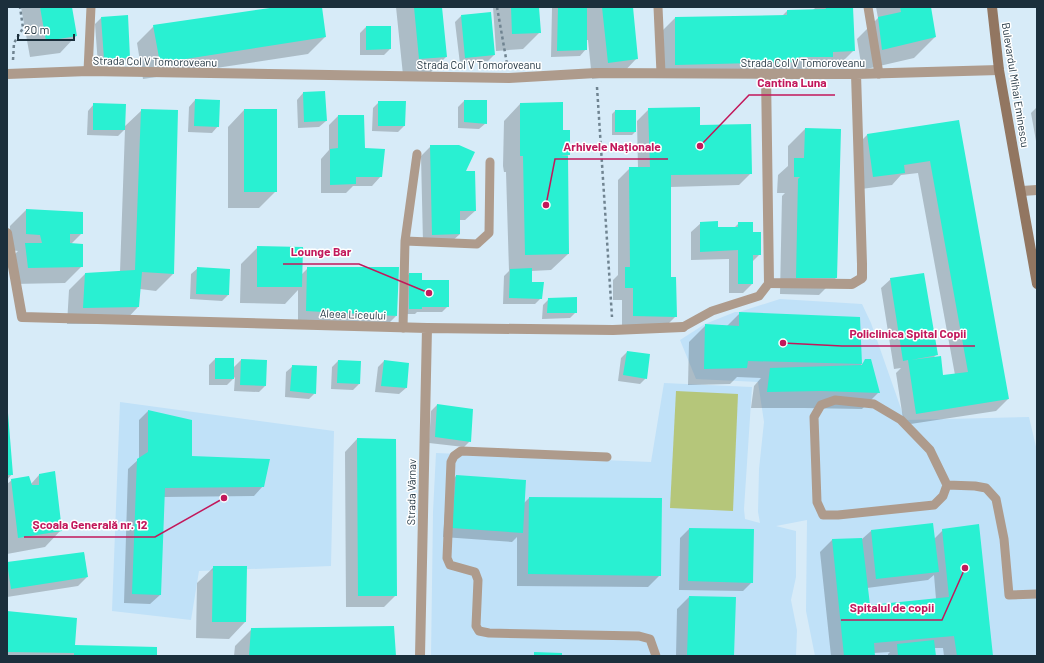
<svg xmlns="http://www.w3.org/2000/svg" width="1044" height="663" font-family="Barlow,sans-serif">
  <rect width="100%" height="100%" fill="#d7ebf8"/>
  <!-- built -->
  <path fill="#c0e1f8" d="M780,299l82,5 9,19 34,97 124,-3 8,34v205h-222l-9,-45 1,-91 -31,6 20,5v46l-5,23 6,30 -1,26h-365l2,-144 3,-59 215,9 13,-79 88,4 -8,122 1,10 15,4 -2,-11 1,-43 5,-47 -6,-40 -62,-3 -16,-39 25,-16 30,-12h4z
    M120,402l214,29 -3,135 -132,5 -8,49 -79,-9z"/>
  <!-- green -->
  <path fill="#b5c67a" d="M676,391l62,3 -5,117 -63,-3z"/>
  <!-- shadow -->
  <path fill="#0003" fill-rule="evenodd" d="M21,7h50l5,29 -16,17 -30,4z
    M284,7h37l4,30 -17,17 -165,25 -6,-36 17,-17z
    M396,7h45l5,50 -17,17 -26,1z
    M493,7h45l2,25 -17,17 -27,2z
    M553,7h79l5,51 -16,17 -29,4 -4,-39h-2v9l-6,7 -29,1 1,-49z
    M816,7h36l2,43 -12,12 -17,1 -5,5 -156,8 -1,-46 12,-12 107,-2 5,-5 26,-1z
    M876,7h54l5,30 -21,21 -52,12 -5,-31 21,-21z
    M461,16l33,39 -6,6 -28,3 -5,-42z
    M101,18l28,39 -6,6 -25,2 -3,-41z
    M366,27l24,22 -6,6h-24v-22z
    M303,93h21l2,28 -7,6 -21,1 -1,-28z
    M195,100l23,26 -6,7 -24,-1 1,-25z
    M464,101l22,22 -7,6 -21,-1v-21z
    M379,102h26l-1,24 -6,6 -26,-1 1,-23z
    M94,104l30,23 18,-17 35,1 -4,163 -17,17 -16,-2 -2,18 -16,17h-55l2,-34 16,-16 35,-2 5,-143 -7,7 -31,-1 1,-24z
    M520,104l42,27 7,23 -2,3 1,97 -17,16 -20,1v12l10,15 -6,6h-32l1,-28 5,-5 -3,-99h-2l-1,-6 1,-45z
    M1037,107v34h-1l-5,-28z
    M649,109l50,17 52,47 -12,12 -69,2v91l6,38 -12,12h-42v-28h-9v-20l5,-5v-95l12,-12h8l-1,-47z
    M244,110l32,81 -17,17h-31v-81z
    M615,111l20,21 -3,3h-20v-21z
    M338,116l26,33 17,27 -9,10h-19l-7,7h-25v-34l8,-9v-25z
    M958,121l50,278 -12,12 -92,14 -8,-52 5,-5 -7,1 -13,-81 10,-9 45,76 -3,3 10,19 12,-2 -37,-202 -17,2 -9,10 -31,4 -6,-42 12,-12z
    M805,129l35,1 -4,148 -17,17 -39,-1 2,-98 3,-3h-8l1,-18 10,-9v-20z
    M431,146l33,26 11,39 -10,9h-6l1,14 -10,9h-27l-2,-87z
    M26,210l56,23 -11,11 11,22 -17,17 -53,1 -3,-24 9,-9 -8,-1v-24z
    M701,223l16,5h17l5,-5 13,10 8,21 -8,8v22l-9,9h-14v-34l-38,1v-28z
    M258,247l43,28 7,-7 88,48 -9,9 -89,-5v-30l-13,14 -45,-1 1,-39z
    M198,268l30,27 -6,6 -32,-2 1,-25z
    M409,274l12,7 27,25 -6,6h-25l-2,2h-12v-34z
    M549,299l27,13 -6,6 -28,1 1,-14z
    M740,313l119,5 2,47 5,-5 12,33 -16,16 -58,-1h-53l3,-22 7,-8 -24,-1 -7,7 -42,1 1,-43 17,-17 21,1z
    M627,352l19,26 -6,6 -22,-3 3,-23z
    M215,359l18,9 8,-8 24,26 -6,6 -25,-1 1,-14 -8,8h-18v-20z
    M338,361l21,23 -6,6 -22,-1 1,-22z
    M384,361l22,27 -7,6 -24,-2 3,-25z
    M293,366l22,27 -6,6 -24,-2 1,-25z
    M437,405l35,5 -2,31 -6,6 -35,-4 2,-32z
    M148,411l43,46 72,29 -9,10 -90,1 -4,98 -10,9 -26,-1 4,-134 11,-10v-39z
    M7,412l5,62 -5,6z
    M357,439l39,156 -12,12h-38l-1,-155z
    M39,475l22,55 -16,17 -38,7v-70l5,-4 19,4z
    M456,476l69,5 -1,22 5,-5 131,77 -12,12 -131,-1v-49l-5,5 -69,-5 4,-51z
    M689,529l63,53 -9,9 -64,-1 1,-52z
    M943,530l49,126h-48l-1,-8h-9l1,8h-47v-2l2,-2 -16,1v3h-43l-11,-104 12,-12 30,-1 9,-8 63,8zM934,575l2,24 -67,7 -2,-18 61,-8z
    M84,553l3,24 -9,9 -71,11v-34z
    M214,567h32l-1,55 -16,17 -33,-1 1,-55z
    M689,597l44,59h-57l1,-47z
    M7,612l67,34 82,10h-149z
    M252,629l143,27h-161l1,-10z"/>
  <!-- building -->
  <path fill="#29f0d2" d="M40,7h32l5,29 -31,5z
    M277,7h45l4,30 -166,26 -7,-38z
    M414,7h28l5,50 -28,2z
    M511,7h28l2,26 -29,1z
    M558,7h29v43l-30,1z
    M602,7h31l5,52 -30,4z
    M825,7h28l2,44 -22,1v5h-34v5l-124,3v-48l112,-2v-5l39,-1z
    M900,7h31l5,30 -54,13 -4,-33 23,-5z
    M491,12l4,43 -30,3 -4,-43z
    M128,15l2,43 -26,1 -3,-42z
    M366,26h25v23l-25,1z
    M325,91l2,30 -23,1 -1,-30z
    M195,99l25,1 -1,27 -25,-1z
    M464,100h23v24l-23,-2z
    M378,101h28l-1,25h-27z
    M563,102v28h7v25h-10l8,1 1,98 -44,1 -2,-99h-3v-53z
    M93,103l33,1 -1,26h-32z
    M700,107v18l51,-1 1,50 -81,1v102h5l1,40 -44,-1v-28h-8v-21h5l-1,-100h21l-2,-59z
    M141,109l37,1 -4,164 -32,-2 -3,35 -56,1 2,-35 50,-3z
    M244,109h33v83h-33z
    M615,110h21v22h-21z
    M338,115h26l1,33 20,1 -3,28h-26v7l-26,1v-36l8,-1z
    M959,120l50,279 -93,15 -8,-54 -5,1 -13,-83 34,-5 14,82 -27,5 30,-4 2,19 25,-3 -38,-211 -26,4 1,8 -32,4 -6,-43z
    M805,128l36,1 -4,149h-41l2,-99 2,-2h-6v-19h10z
    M430,145h29l16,7 -9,19h9l1,40h-16v23l-28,1z
    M26,209l57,3v22h-13v9l13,1v23l-55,1 -3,-25h17l-2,-8 -14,-1z
    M718,221v6h20v-5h15v10h8v23h-8v29h-15v-34l-38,2v-30z
    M257,246l46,1 -1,40h-45z
    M197,267l33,2 -1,26 -33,-1z
    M307,267h92l-2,49 -91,-5z
    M532,268v14h12l-2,17 -33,-1 1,-29z
    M409,273h13v7h27v27h-27v2h-13z
    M577,297v16h-30l1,-15z
    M739,312l121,5 2,47 -114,-3 -1,7 -43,1 1,-45 34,2z
    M627,351l23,3 -3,25 -24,-4z
    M215,358h19v21h-19z
    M241,359l26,1 -1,26 -26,-1z
    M865,359h6l9,34 -59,-2 -54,1 3,-24 92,-3z
    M338,360l23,1 -1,23 -23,-1z
    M384,360l25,3 -2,25 -26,-2z
    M292,365l25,1 -1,28 -26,-3z
    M437,404l36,5 -2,33 -36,-5z
    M148,410l44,10v36l78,3 -6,28 -99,1 -4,107 -29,-1 5,-135 11,-7z
    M7,413h1l5,62h-6z
    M357,438l39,1 1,157h-39z
    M55,471l7,60 -44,7 -7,-59 18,-3 3,9h7v-11z
    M456,475l70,5 -3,53 -71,-5z
    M529,497l133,1 -1,78 -133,-2z
    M933,523l6,49 -63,7 -5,-49z
    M979,524l14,132h-36l-3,-20 -80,7 1,13h-31l-12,-117 30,-1 8,67 79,-8 -7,-68z
    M689,528l65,1 -1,54 -65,-2z
    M84,552l4,25 -77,12 -4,-27z
    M213,566h34l-1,56h-34z
    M689,596l47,1 -2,59h-47z
    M7,611l70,7 -2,27 82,2v9h-83v-3l-67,-1z
    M394,626l2,30h-147l2,-28z
    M934,640l2,16h-38l-1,-12z
    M534,652l28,1v3h-28z"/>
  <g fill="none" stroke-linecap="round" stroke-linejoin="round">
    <!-- path -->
    <path stroke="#708491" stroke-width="2.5" stroke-dasharray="3 3" stroke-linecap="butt" d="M497,7l10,57
      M13,60l1,-17 9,-15 -3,-21
      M597,87l15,230"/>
    <!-- service -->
    <path stroke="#ae9b8c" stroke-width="9" d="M658,7l3,66
      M868,7l11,67
      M88,71l3,-64
      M405,241l72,3 12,-11 1,-71
      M683,327l29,-16 47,-15 10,-13
      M403,328l2,-87 12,-87
      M607,457l-146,-6 -7,5 -3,6 -4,96 3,7 25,7 3,8 -2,46 3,5 10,2 150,3 11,3 6,17
      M947,485l-4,11 -9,9 -96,10h-15l-6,-13 -3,-85 7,-12 14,-5 39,4 27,16 29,30 17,35 28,1 11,2 10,11 8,40 5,56 28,-1"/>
    <!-- minor -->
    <path stroke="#ae9b8c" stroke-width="10" d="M7,74l81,-3 421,7 87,-5 260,1 143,-4
      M766,74l3,209 83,1 10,-6v-14l-6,-190
      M1022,191l15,-1
      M7,233l15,84 405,11 186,2 70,-3
      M420,656l7,-328"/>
    <!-- secondary -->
    <path stroke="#927661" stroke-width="10" d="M992,7l7,63 38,214"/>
  </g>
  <g text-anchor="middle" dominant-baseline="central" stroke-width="3" stroke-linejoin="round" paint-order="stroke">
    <!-- street labels -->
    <g font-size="11" fill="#1b2f3c" stroke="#fff">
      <text transform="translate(155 61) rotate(1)">Strada Col V Tomoroveanu</text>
      <text x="803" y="62">Strada Col V Tomoroveanu</text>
      <text x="479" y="64">Strada Col V Tomoroveanu</text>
      <text transform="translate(1016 85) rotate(81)">Bulevardul Mihai Eminescu</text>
      <text transform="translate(353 314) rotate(2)">Aleea Liceului</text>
      <text transform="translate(411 492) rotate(-89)">Strada Vârnav</text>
    </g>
  </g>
  <!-- callouts -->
  <path fill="none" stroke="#c2185b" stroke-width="1.5" d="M700 146L749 95H835M546 205L555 159H668M429 293L359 264H283M783 343L842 346H975M224 498L155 537H24M965 568L942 620H841"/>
  <g fill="#c2185b" stroke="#fff" stroke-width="1.5">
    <circle cx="700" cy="146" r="4"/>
    <circle cx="546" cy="205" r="4"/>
    <circle cx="429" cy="293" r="4"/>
    <circle cx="783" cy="343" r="4"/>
    <circle cx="224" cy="498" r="4"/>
    <circle cx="965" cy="568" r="4"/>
  </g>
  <g font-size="12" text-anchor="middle" font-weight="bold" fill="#c2185b" stroke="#fff" stroke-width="3" stroke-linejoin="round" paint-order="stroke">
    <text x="792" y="87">Cantina Luna</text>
    <text x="612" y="151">Arhivele Naționale</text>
    <text x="321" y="256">Lounge Bar</text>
    <text x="908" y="338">Policlinica Spital Copii</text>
    <text x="90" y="529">Școala Generală nr. 12</text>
    <text x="892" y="612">Spitalul de copii</text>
  </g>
  <!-- border -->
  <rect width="1044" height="663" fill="none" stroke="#1b2f3c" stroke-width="16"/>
  <!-- scale -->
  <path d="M18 34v6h56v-6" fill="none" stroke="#1b2f3c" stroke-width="2"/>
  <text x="24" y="34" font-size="12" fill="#1b2f3c" stroke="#ffffff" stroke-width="3" paint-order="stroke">20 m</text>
</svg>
